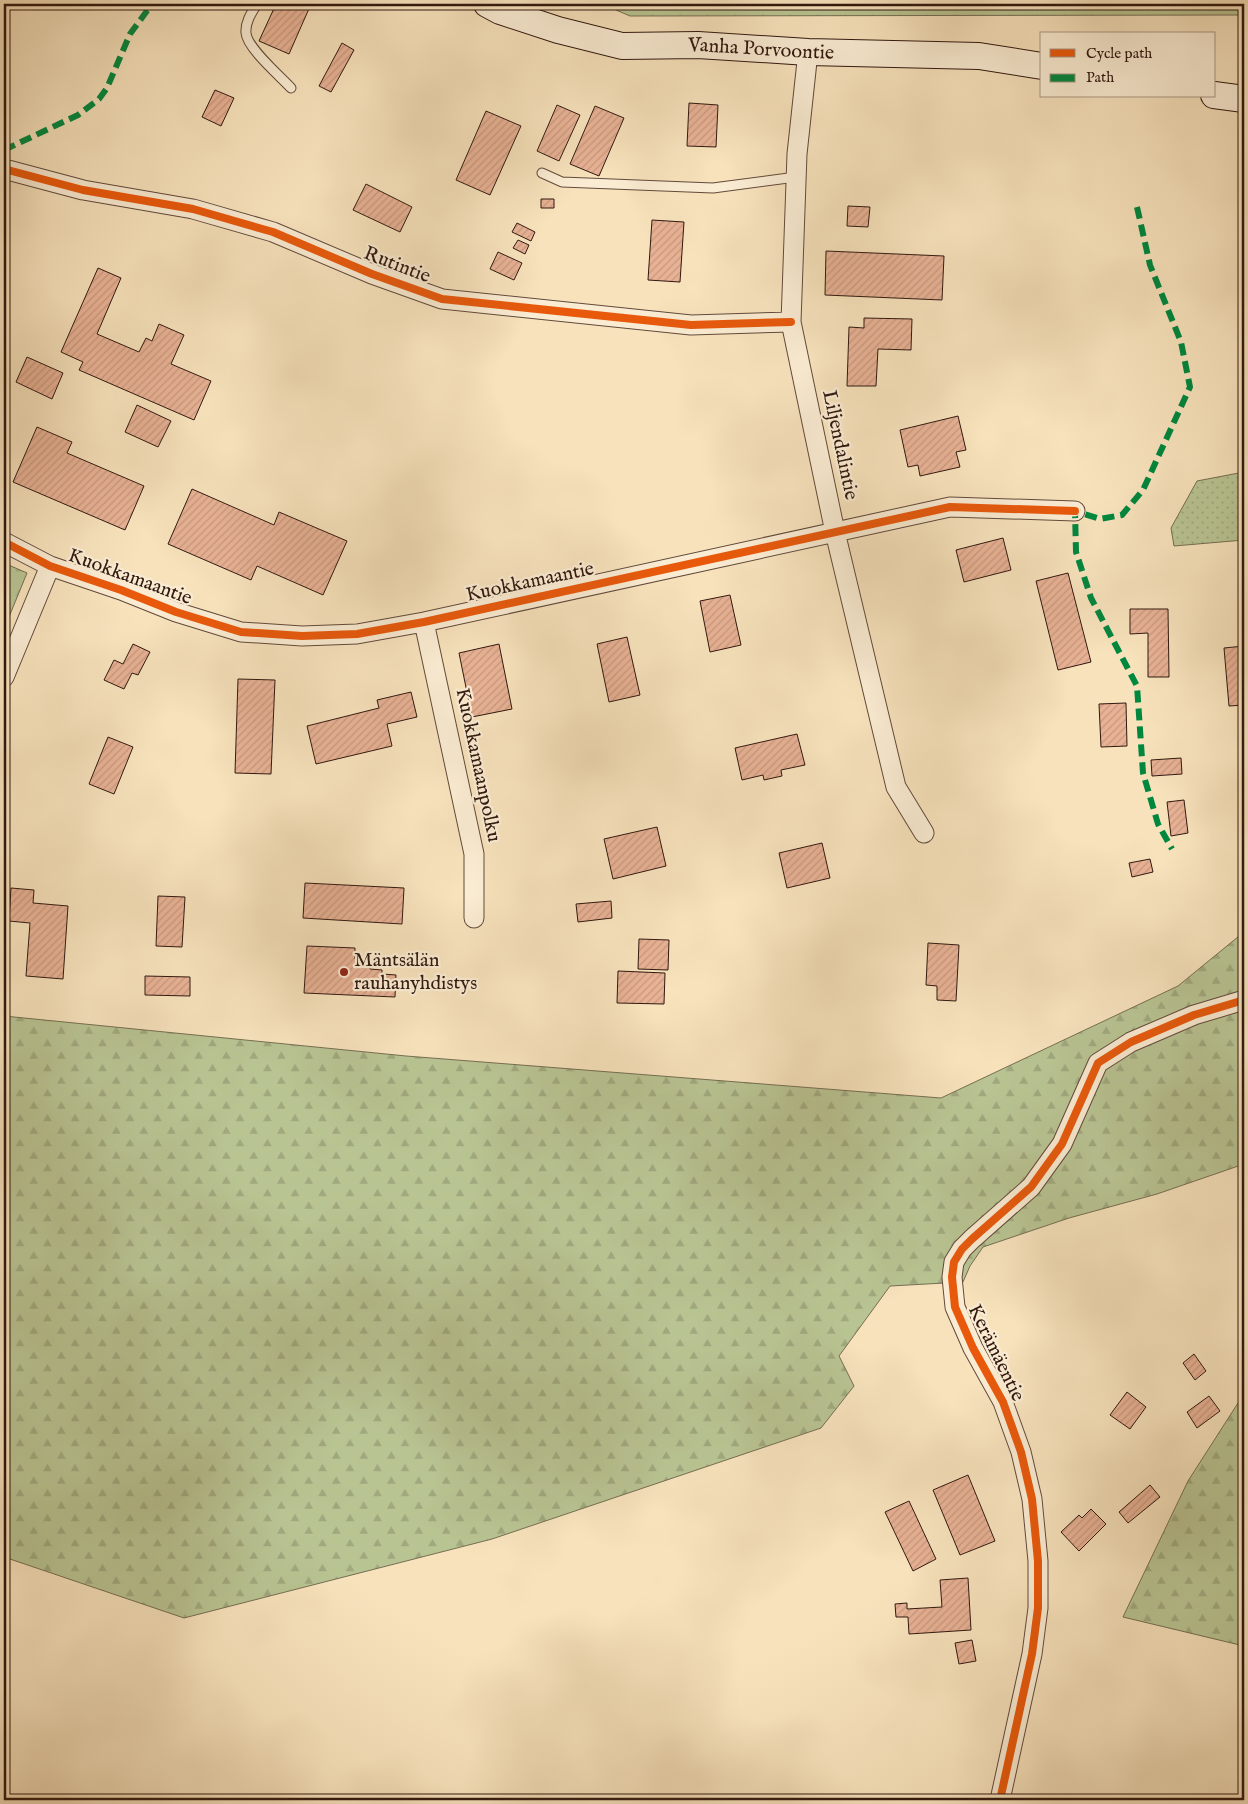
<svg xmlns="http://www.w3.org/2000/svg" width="1248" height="1804" font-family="'IM FELL English',serif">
  <defs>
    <pattern id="grass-dots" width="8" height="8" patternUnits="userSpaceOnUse" patternTransform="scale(1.25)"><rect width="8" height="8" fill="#b9c493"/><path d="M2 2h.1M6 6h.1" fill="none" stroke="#a0a87e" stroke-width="1.8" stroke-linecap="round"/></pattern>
    <pattern id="forest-firs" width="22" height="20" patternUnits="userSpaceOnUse" patternTransform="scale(1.25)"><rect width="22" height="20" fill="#b9c493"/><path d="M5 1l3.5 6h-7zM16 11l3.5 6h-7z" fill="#a0a87e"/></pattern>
    <pattern id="building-hatch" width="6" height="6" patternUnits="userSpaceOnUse" patternTransform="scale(1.25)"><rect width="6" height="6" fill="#e8b295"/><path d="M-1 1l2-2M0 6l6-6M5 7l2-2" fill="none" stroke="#c7987f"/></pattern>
  </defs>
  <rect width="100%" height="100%" fill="#f7e2bc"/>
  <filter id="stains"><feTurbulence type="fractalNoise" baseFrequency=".004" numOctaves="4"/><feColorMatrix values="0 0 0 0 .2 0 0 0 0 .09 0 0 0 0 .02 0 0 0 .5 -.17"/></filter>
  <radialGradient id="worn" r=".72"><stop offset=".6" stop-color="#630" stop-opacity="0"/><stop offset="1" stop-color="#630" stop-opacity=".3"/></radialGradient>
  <!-- grass -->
  <path fill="url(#grass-dots)" stroke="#756e51" d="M1244,472v68l-70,6 -3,-18 26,-47z"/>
  <!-- forest -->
  <path fill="url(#forest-firs)" stroke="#756e51" d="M602,4h642v11l-614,1z
    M4,563l23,10 -23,56z
    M1244,932v232l-87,30 -88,24 -86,29 -13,19 -7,16 -73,4 -51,70 15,30 -33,42 -329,111 -308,79 -180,-61v-541l402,40 535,42 237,-112z
    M1244,1401v245l-121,-29 65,-136 50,-78z"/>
  <!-- building -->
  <path fill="url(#building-hatch)" stroke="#31180f" d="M276,4h35l-22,50 -30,-13z
    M342,43l12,7 -23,42 -12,-6z
    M215,90l19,8 -13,28 -19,-9z
    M689,103l29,2 -2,42 -29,-1z
    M557,105l23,10 -21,46 -22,-10z
    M595,106l29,12 -25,58 -29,-12z
    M486,111l35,15 -31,69 -34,-15z
    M366,184l46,23 -12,25 -47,-22z
    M541,199h13v9h-13z
    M848,206l22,1 -2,20 -21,-1z
    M652,220l32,2 -4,60 -32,-2z
    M517,223l18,9 -4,9 -19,-9z
    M518,240l11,5 -4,9 -12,-6z
    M826,251l118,5 -2,44 -117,-5z
    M498,252l24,11 -8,17 -24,-11z
    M98,268l23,10 -24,56 42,18 7,-14 6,3 7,-17 25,11 -13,29 40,17 -17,39 -115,-50 4,-8 -22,-10z
    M864,318l48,1 -1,31 -33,-1 -2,37h-29l2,-59 15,1z
    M27,357l36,16 -11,26 -36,-17z
    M137,405l34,16 -13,26 -33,-15z
    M958,416l8,34 -10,2 4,15 -40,9 -2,-11 -10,2 -8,-37z
    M37,427l35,15 -5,11 77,33 -19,44 -112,-48z
    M192,489l82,36 5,-13 68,29 -24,54 -66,-29 -6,14 -83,-36z
    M1003,538l8,32 -47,12 -8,-32z
    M1068,573l23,89 -33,8 -22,-89z
    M730,595l11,50 -31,7 -10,-51z
    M1130,609h38l1,68h-21v-44l-18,1z
    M627,637l13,58 -31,7 -12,-58z
    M133,644l17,8 -12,23 -6,-2 -8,16 -20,-9 10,-20 9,4z
    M499,644l13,65 -40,8 -13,-64z
    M1244,646v59l-15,1 -5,-58z
    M238,679l37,1 -4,94 -36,-1z
    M411,692l6,25 -30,7 5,22 -76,18 -9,-38 72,-18 -2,-8z
    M1126,703l1,43 -26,1 -2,-43z
    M797,734l8,31 -24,5 1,6 -18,4 -1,-5 -21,5 -7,-32z
    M108,737l25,10 -19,47 -25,-10z
    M1181,758l1,16 -30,2 -1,-16z
    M1184,800l4,33 -17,3 -4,-34z
    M657,827l9,39 -53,13 -9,-40z
    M822,843l8,35 -43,10 -8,-35z
    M1150,859l3,13 -21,5 -3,-14z
    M305,883l99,5 -2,36 -99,-6z
    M11,888l23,2 -1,13 35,3 -5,73 -37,-3 4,-53 -21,-2z
    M158,896l27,1 -3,50 -26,-1z
    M611,901l1,17 -34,4 -2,-18z
    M639,939l30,1 -1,30 -30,-1z
    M928,943l31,2 -3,56 -19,-1v-14l-11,-1z
    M307,946l48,2v11h15v10l12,1v4l14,1 -1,22 -91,-4z
    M618,971l47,2 -1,31 -47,-1z
    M145,976l45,1v19l-45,-1z
    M1194,1354l12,17 -11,9 -12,-17z
    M1127,1392l19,15 -16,22 -20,-14z
    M1209,1396l11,15 -23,17 -10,-16z
    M968,1475l27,66 -35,14 -27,-65z
    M1150,1485l10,12 -32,26 -9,-11z
    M909,1501l27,58 -23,12 -28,-59z
    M1091,1509l15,15 -27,27 -18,-19 18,-17 3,3z
    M968,1578l3,52 -62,4 -1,-17h-12l-1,-13 12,-1v6l35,-2 -2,-27z
    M972,1640l4,21 -17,3 -4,-21z"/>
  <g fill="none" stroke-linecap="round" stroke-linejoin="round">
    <defs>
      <path id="lane" d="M257,4c-5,8 -12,18 -11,29 1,15 34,43 45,55
        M542,173l20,9 151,6 83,-11"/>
      <path id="street" d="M808,52l-11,102 -6,168 44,210 61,255 28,46
        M4,169l79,21 110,19 80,23 99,42 70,25 249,26 100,-3
        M4,542l46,24 71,24 55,22 65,20 61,4 55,-2 67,-12 526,-115 125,4
        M424,622l50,232v64
        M4,677l46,-111
        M1000,1800l32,-146 6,-46v-47l-6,-62 -11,-47 -18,-50 -30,-54 -18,-41 -3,-30 2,-15 8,-13 10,-10 59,-52 31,-43 36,-81 33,-21 63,-27 50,-15"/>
      <g id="secondary">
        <path id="s1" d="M487,4l13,7 58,19 64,16 76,-1 110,7 171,4 63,10"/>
        <path d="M1214,95l30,4"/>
      </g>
    </defs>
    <!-- lane casing -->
    <use href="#lane" stroke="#624a3a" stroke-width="11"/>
    <!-- street casing -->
    <use href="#street" stroke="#624a3a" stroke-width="21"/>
    <!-- secondary casing -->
    <use href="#secondary" stroke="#31180f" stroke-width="28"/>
    <!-- lane -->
    <use href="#lane" stroke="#faecd3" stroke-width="9"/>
    <!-- street -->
    <use href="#street" stroke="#faecd3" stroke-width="19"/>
    <!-- secondary -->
    <use href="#secondary" stroke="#faecd3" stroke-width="26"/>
    <!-- quiet -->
    <path stroke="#00873e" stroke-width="6" stroke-dasharray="12 6" stroke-linecap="butt" d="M4,150l74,-35 21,-16 8,-11 23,-54 22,-30
      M1137,207l13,58 31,77 9,45 -47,103 -21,25 -22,4 -25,-8 1,41 15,46 46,88 6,87 15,51 14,25"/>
    <defs>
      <path id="cycleway" d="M4,169l79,21 110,19 80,23 99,42 70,25 249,26 100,-3
        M4,542l46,24 71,24 55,22 65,20 61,4 55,-2 67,-12 526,-115 125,4
        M1000,1800l32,-146 6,-46v-47l-6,-62 -11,-47 -18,-50 -30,-54 -18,-41 -3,-30 2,-15 8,-13 10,-10 59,-52 31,-43 36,-81 33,-21 63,-27 50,-15"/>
    </defs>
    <!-- cycleway casing -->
    <use href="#cycleway" stroke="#faecd3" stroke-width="11"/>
    <!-- cycleway -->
    <use href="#cycleway" stroke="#e8590c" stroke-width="8"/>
  </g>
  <!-- markers -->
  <circle fill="#8f2418" stroke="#faecd3" stroke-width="2" cx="344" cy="972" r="5"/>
  <g text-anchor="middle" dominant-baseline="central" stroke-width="4.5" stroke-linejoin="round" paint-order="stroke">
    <!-- street labels -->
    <g font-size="20" fill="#31180f" stroke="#faecd3">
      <text stroke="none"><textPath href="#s1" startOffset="281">Vanha Porvoontie</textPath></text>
      <text transform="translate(397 265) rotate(21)">Rutintie</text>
      <text transform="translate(840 445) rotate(78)">Liljendalintie</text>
      <text transform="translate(130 577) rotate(20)">Kuokkamaantie</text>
      <text transform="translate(530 582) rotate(-12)">Kuokkamaantie</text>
      <text transform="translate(478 765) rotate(78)">Kuokkamaanpolku</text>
      <text transform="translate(996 1353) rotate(64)">Kerämäentie</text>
    </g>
    <!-- poi labels -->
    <g font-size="20" fill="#31180f" stroke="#faecd3" text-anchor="start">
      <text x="354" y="960">Mäntsälän<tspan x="354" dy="23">rauhanyhdistys</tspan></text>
    </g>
  </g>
  <!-- margin -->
  <rect width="1248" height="1804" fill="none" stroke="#f7e2bc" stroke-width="20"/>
  <rect x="5" y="5" width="1238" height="1794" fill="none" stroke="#31180f" stroke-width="2.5"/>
  <rect x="10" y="10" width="1228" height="1784" fill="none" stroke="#31180f"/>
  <!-- legend -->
  <rect x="1040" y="32" width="175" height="65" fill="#faecd3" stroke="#aa9785"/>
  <rect x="1050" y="49" width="25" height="8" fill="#e8590c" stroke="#aa9785"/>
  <text x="1086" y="58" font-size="15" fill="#31180f">Cycle path</text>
  <rect x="1050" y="74" width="25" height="8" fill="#00873e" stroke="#aa9785"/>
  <text x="1086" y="82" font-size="15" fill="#31180f">Path</text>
  <rect width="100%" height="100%" filter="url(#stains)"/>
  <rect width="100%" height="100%" fill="url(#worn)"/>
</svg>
